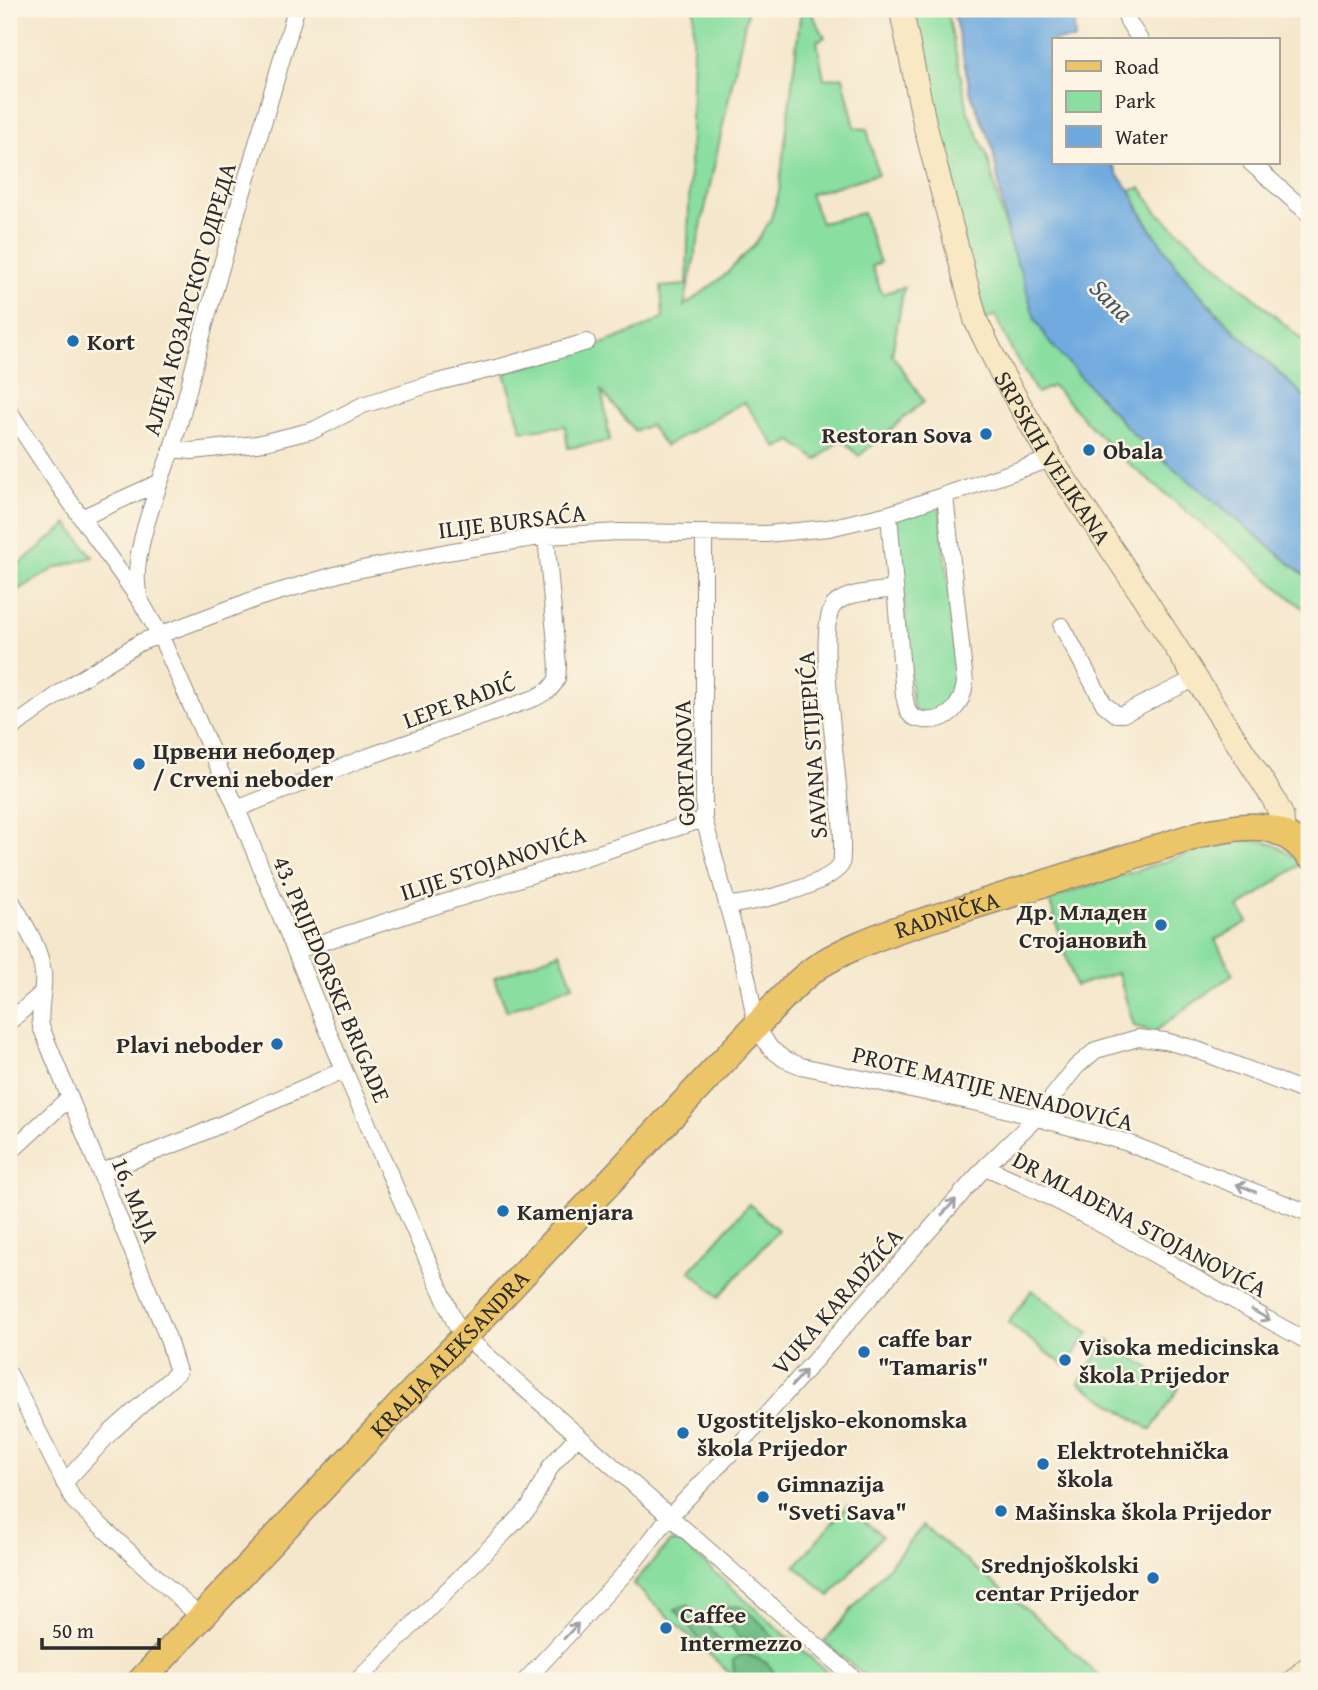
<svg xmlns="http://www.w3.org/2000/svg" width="1318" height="1690" font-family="'Gentium Book Plus',serif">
  <rect width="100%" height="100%" fill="#fcf5e5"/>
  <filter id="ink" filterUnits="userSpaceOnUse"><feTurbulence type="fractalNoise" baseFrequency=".0143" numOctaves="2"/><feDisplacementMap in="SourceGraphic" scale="14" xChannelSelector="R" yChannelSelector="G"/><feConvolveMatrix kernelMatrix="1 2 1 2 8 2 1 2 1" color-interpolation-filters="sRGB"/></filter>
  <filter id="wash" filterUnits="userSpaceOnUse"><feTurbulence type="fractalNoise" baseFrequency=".00686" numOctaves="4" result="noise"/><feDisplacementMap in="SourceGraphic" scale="28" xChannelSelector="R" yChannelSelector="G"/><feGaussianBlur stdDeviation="1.57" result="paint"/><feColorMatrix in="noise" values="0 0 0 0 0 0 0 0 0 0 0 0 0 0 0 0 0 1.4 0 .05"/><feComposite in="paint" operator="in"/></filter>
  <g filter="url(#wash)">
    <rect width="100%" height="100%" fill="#f5e7cc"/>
    <!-- green -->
    <path fill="#8adea0" stroke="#5a8466" stroke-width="2" d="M694,9h54l-64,297 39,-29 31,-32 16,-24 9,-29 22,-183h8l16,28 -8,4 7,38 19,-2 12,51 12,1 11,45 -68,20 11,29 42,-10 17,50 -8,3 10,28 22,-7 -12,67 32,47 -65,55 -18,-17 -24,21 -25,-19 -15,7 -33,-46 -79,44 -15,-21 -15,6 -33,-40 8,50 -42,7 -3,-22 -43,5 -17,-58c54,-16 108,-29 158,-55l-2,-31 26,-2z
      M912,9h35l21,103 19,43 22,88 40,99 87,95 173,142v34l-194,-161 -62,-66 -16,7 -23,-39 -19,-39 -9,4 -20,-66 -42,-181z
      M1141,188l17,25 151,133v55c-67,-63 -139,-125 -179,-211z
      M940,504l19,185 -1,7 -23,19 -22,-5 -17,-194z
      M68,524l25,33 -37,11 -47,27v-29l10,-2z
      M1231,840c31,0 47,0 70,24l-62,44 9,14 -33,18 18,34 -79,58 -20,-6 -16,-53 -43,13 -26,-87z
      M560,952l13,33 -66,26 -13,-33z
      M749,1204l29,26 -59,67 -29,-26z
      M1032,1290l57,43 -24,33 -57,-43z
      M1107,1340l72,48 -28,42 -72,-47z
      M847,1506l35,30 -52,60 -35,-30z
      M923,1526l113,91 68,64h-233l-47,-39z
      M670,1542l13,2 145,129 -7,8h-83l-105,-97z"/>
    <!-- forest -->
    <path fill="#6fbd86" stroke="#4d7458" stroke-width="2" d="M687,1605l23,22 12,17 -5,7 -13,-6 -29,-36z
      M740,1606l18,14 22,25 -11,3 -15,-7 -15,-3 -6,-10 -10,-5 -5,-15z
      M745,1653l22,10 6,8 -2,10h-25l-12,-9 -1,-12z"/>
    <!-- water -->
    <path fill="#6faadf" stroke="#4d6a85" stroke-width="2" d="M953,9h120l2,31h-21v123h58l6,13 12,14 13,27 36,53 39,45 91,86v178l-173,-142 -87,-95 -14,-23 -14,-47 -12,-29 -17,-98 -21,-50z"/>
  </g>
  <g filter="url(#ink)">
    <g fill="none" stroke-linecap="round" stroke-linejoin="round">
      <defs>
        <path id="street" d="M1124,9l4,12 12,19
          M1251,163l58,51
          M9,411l50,75 82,116 19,33 77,174 107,261 112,255 10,12 391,344
          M171,449l21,2 65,-7 57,-14 49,-25 71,-22 70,-17 83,-24
          M889,514l15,182c2,5 2,13 5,17 3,5 10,6 15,7 25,3 39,-16 41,-38l-20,-186
          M81,518l77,-35
          M704,534v285l44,162 8,45 14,22 14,11 17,7 196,41 128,35 184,71
          M139,596c-11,-37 21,-112 33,-148 16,-52 27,-107 43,-159 26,-94 55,-187 81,-280
          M1062,626l42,78 12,10h7l73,-36
          M9,730l65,-47 67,-41 117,-44 84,-25 105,-21 99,-16 73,-4 147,2 63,-6 60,-14 162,-55
          M237,809l130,-52 168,-59 14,-8 5,-6 3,-5 1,-13 -12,-130
          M9,897c13,23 31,49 34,76 2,18 -5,33 -2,54l126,309 11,36 -67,60 -47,51
          M727,906c28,-4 96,-18 114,-41 8,-48 -30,-234 -7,-260 13,-14 43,-13 61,-16
          M295,951l409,-132
          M9,1022l32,-28
          M9,1153l61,-56
          M985,1167c113,48 216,118 324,175
          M101,1172l87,-33 156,-69
          M9,1374l65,127 127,117
          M357,1681l172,-173 22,-42 27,-31
          M525,1681l101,-109 43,-55 86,-89 230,-261 51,-49 40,-51 20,-17 42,-12 27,3 27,7 117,45"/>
        <g id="secondary">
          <path id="s1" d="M901,9l24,116 51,196 26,53 49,85 86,128 136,211 9,18 1,15"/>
          <path d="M1294,1681l15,-14"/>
        </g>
        <g id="primary">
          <path id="s2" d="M141,1681l615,-655c20,-21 40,-45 64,-61 24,-15 50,-25 76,-35l309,-97c45,-8 71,-15 104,22"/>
        </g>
      </defs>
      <!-- street casing -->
      <use href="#street" stroke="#90897c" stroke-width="18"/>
      <!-- secondary casing -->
      <use href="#secondary" stroke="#90897c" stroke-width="25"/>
      <!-- primary casing -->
      <use href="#primary" stroke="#90897c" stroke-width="29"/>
      <!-- street -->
      <use href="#street" stroke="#fff" stroke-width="16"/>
      <!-- secondary -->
      <use href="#secondary" stroke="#f8e8c3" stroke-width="23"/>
      <!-- primary -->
      <use href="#primary" stroke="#edc569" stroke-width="26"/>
    </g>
    <!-- one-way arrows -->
    <defs><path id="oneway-shaft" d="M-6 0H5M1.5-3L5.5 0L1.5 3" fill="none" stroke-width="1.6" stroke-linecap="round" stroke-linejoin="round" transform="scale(1.75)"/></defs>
    <g stroke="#a0a0a0">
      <use href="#oneway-shaft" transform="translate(1246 1188) rotate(-158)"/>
      <use href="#oneway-shaft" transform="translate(949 1207) rotate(-48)"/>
      <use href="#oneway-shaft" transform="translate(1261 1315) rotate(30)"/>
      <use href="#oneway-shaft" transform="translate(799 1378) rotate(-48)"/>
      <use href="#oneway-shaft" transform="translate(571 1631) rotate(-47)"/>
    </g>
  </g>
  <!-- markers -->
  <g fill="#1f6fb2" stroke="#fcf5e5" stroke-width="2.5">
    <circle cx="73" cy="341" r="7"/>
    <circle cx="986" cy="434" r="7"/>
    <circle cx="1089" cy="450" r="7"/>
    <circle cx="139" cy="764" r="7"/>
    <circle cx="1161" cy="925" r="7"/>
    <circle cx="277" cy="1044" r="7"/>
    <circle cx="503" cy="1211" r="7"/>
    <circle cx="864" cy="1352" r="7"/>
    <circle cx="1065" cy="1360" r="7"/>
    <circle cx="683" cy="1433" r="7"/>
    <circle cx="1043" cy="1464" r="7"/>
    <circle cx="763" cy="1497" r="7"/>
    <circle cx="1001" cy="1511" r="7"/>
    <circle cx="1153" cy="1578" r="7"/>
    <circle cx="666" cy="1628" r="7"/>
  </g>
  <g text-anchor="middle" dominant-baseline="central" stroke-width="5" stroke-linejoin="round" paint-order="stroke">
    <!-- street labels -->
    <g font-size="24" fill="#2b2b2b" stroke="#fcf5e5">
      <text transform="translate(189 299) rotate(-74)">АЛЕЈА КОЗАРСКОГ ОДРЕДА</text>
      <text stroke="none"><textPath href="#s1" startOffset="478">SRPSKIH VELIKANA</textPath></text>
      <text transform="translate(512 521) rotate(-7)">ILIJE BURSAĆA</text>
      <text transform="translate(459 701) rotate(-20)">LEPE RADIĆ</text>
      <text transform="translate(812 745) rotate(-94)">SAVANA STIJEPIĆA</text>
      <text transform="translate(684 763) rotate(-92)">GORTANOVA</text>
      <text transform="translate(493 863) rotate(-18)">ILIJE STOJANOVIĆA</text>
      <text stroke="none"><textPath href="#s2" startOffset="1124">RADNIČKA</textPath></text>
      <text transform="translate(332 979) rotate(67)">43. PRIJEDORSKE BRIGADE</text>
      <text transform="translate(993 1088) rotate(14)">PROTE MATIJE NENADOVIĆA</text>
      <text transform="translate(136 1200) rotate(68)">16. МАЈА</text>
      <text transform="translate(1140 1224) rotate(28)">DR MLADENA STOJANOVIĆA</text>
      <text transform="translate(837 1301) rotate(-49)">VUKA KARADŽIĆA</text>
      <text stroke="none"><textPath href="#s2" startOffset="450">KRALJA ALEKSANDRA</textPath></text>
    </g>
    <!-- poi labels -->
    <g font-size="24" font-weight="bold" fill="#2b2b2b" stroke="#fcf5e5" text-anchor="start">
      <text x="87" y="341">Kort</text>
      <text x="972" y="434" text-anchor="end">Restoran Sova</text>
      <text x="1103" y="450">Obala</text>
      <text x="153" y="750">Црвени небодер<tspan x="153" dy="28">/ Crveni neboder</tspan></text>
      <text x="1147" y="911" text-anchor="end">Др. Младен<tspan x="1147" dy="28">Стојановић</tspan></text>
      <text x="263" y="1044" text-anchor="end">Plavi neboder</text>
      <text x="517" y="1211">Kamenjara</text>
      <text x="878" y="1338">caffe bar<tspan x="878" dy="28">"Tamaris"</tspan></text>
      <text x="1079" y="1346">Visoka medicinska<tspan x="1079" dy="28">škola Prijedor</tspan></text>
      <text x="697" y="1419">Ugostiteljsko-ekonomska<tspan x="697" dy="28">škola Prijedor</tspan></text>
      <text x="1057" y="1450">Elektrotehnička<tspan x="1057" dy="28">škola</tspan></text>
      <text x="777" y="1483">Gimnazija<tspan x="777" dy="28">"Sveti Sava"</tspan></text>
      <text x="1015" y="1511">Mašinska škola Prijedor</text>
      <text x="1139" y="1564" text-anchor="end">Srednjoškolski<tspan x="1139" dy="28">centar Prijedor</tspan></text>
      <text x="680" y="1614">Caffee<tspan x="680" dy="28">Intermezzo</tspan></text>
    </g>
    <!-- water labels -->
    <g font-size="26" font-style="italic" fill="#43576a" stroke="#fcf5e5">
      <text transform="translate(1112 300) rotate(45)">Sana</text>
    </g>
  </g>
  <!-- margin -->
  <rect width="1318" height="1690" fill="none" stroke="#fcf5e5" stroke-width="35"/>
  <!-- legend -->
  <rect x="1052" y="38" width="228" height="126" fill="#fcf5e5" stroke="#a8a49b" stroke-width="2"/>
  <rect x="1066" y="61" width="35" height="10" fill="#edc569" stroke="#a8a49b" stroke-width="2"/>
  <text x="1115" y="74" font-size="21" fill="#2b2b2b">Road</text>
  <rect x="1066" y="91" width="35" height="21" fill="#8adea0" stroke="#a8a49b" stroke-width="2"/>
  <text x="1115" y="108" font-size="21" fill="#2b2b2b">Park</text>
  <rect x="1066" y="126" width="35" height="21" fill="#6faadf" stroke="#a8a49b" stroke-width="2"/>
  <text x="1115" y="144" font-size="21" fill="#2b2b2b">Water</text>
  <!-- scale -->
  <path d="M42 1638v10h117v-10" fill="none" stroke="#2b2b2b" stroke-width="3.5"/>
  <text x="52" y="1638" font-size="21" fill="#2b2b2b" stroke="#fcf5e5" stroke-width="5" paint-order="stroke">50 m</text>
</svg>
